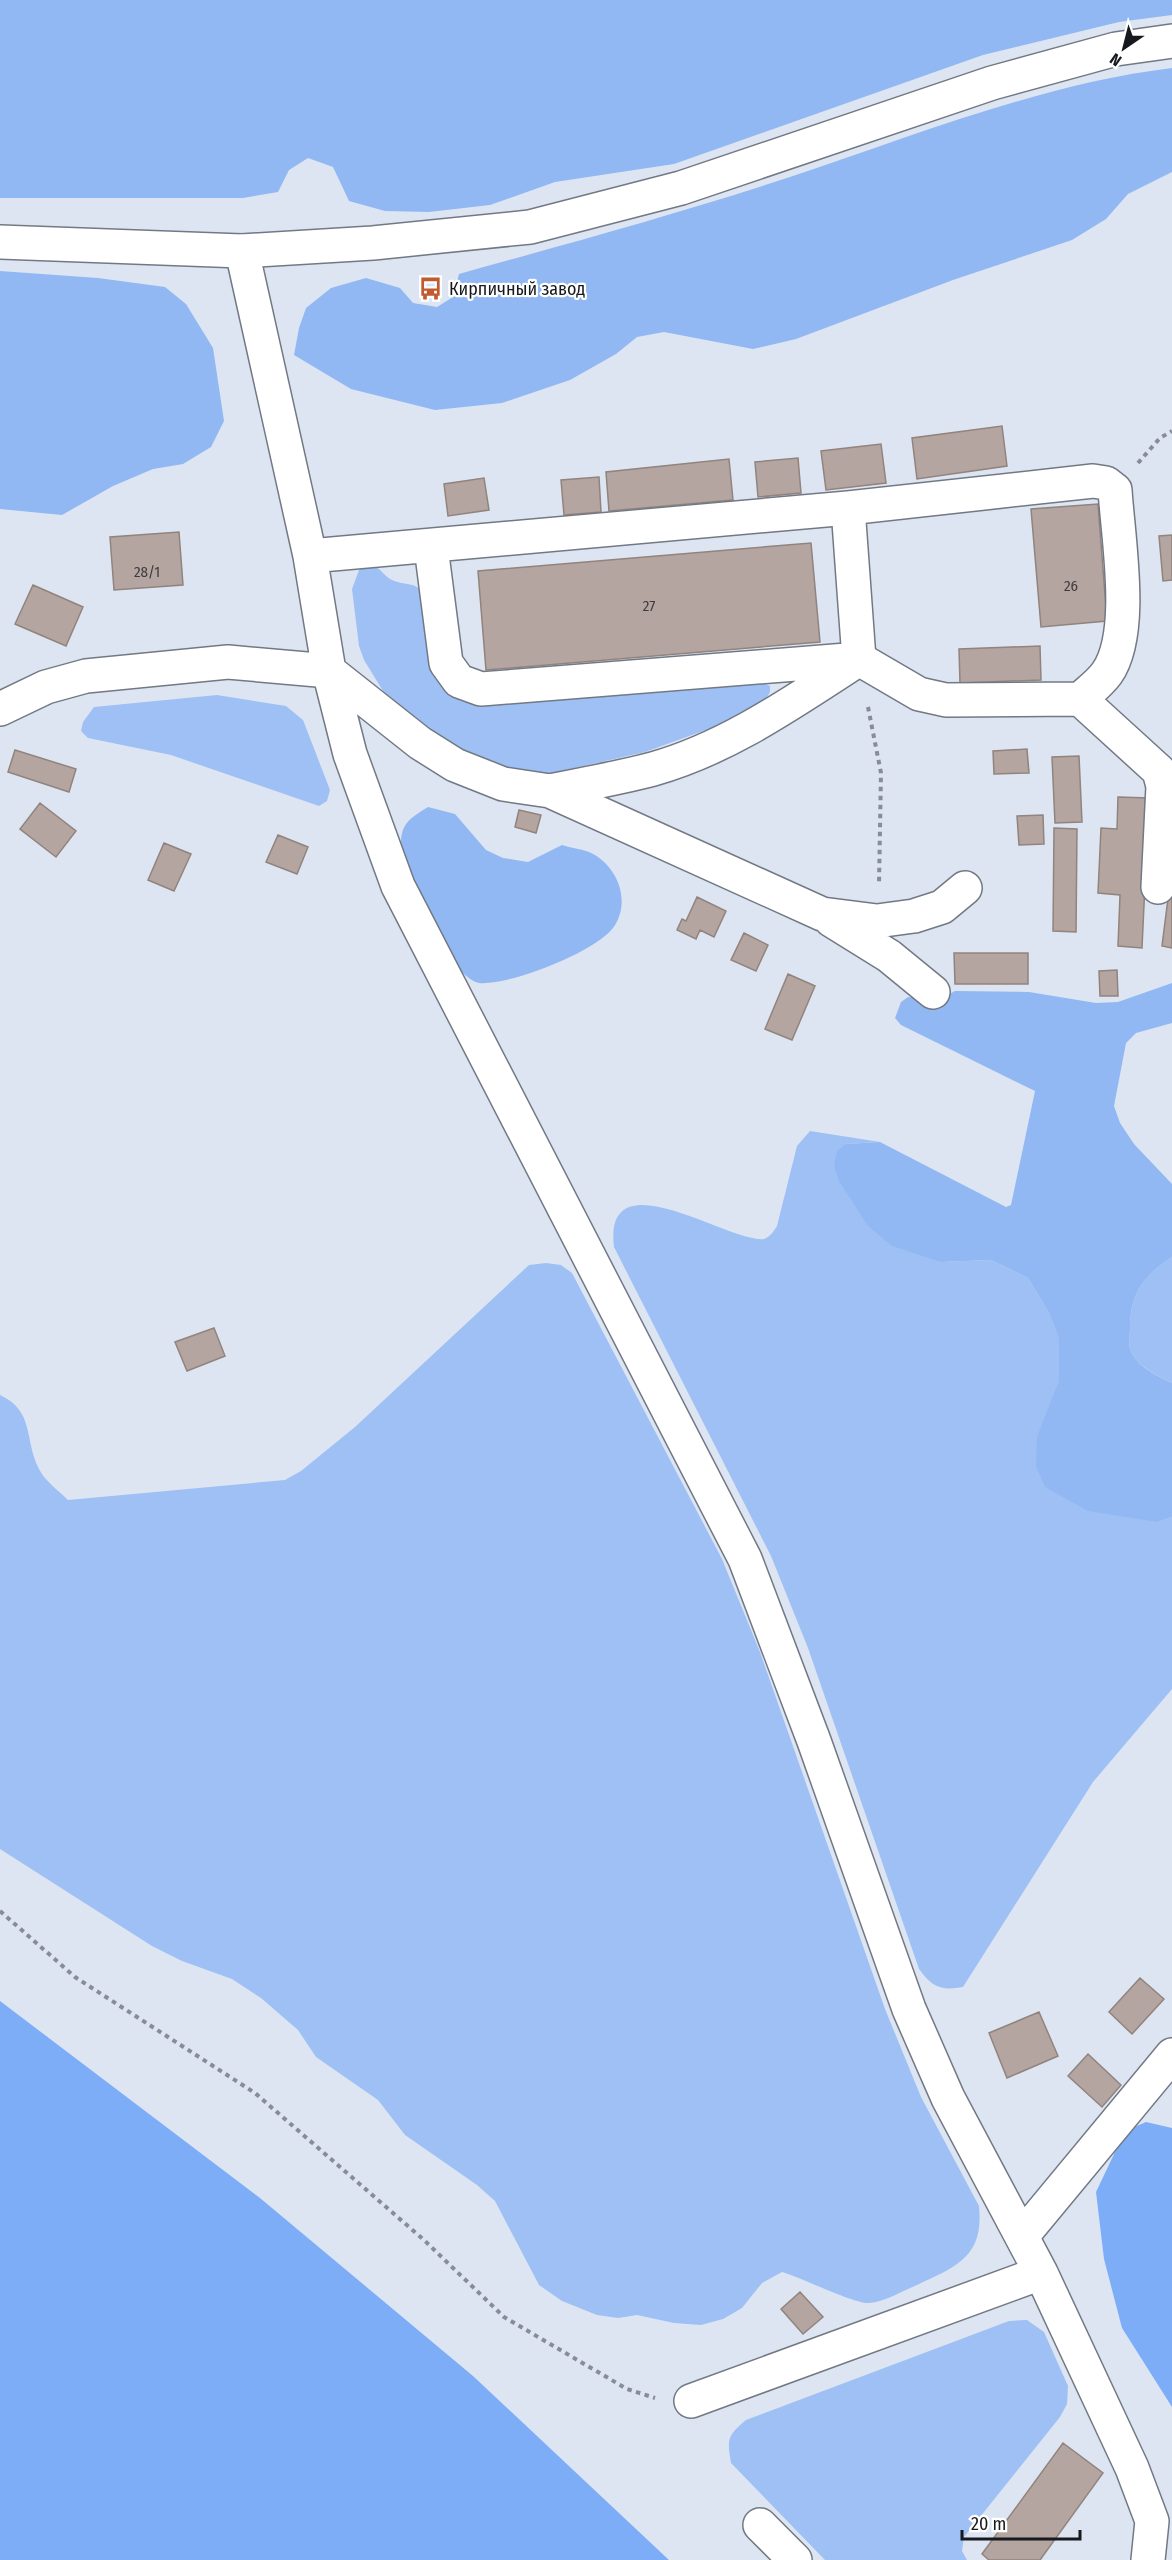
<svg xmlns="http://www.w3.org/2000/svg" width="1172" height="2560" font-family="'Fira Sans Condensed',sans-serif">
  <rect width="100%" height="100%" fill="#dde5f2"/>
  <!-- green -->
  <path fill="#9ec0f4" d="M368,565c13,1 14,10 24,15 10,5 19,2 28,9l18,84 323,9 9,4v6l-4,7 -52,28 -69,25 -97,22 -43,-6 -43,-15 -33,-23 -46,-39 -19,-31 -5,-14 -7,-57 7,-19z
    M217,695l69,11 17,14 27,70 -3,11 -8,5 -148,-51 -83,-17 -7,-7 2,-9 11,-15z
    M810,1131l70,11 -34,2 95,118 50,-2 37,18 21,35 10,24v43l-9,26 108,116 14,-5v172l-79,93 -130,205c-22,4 -31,0 -44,-18l-111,-321 -37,-92 -157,-309c-11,-92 116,-3 150,-8 6,-2 10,-8 13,-13l20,-80z
    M1172,1257v126c-15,-8 -36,-16 -42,-35 -2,-5 0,-13 0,-19 0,-35 13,-53 42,-72z
    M546,1263l15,2 11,8 150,286 38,93 125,357 36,88 58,109c5,51 -22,60 -62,79 -15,6 -32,17 -48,18 -12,2 -69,-26 -87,-31l-20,11 -20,25 -19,11 -22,6 -27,-2 -37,-8 -19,3 -21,-3 -35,-14 -23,-16 -44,-84 -18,-16 -72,-50 -27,-35 -62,-43 -18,-27 -37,-32 -29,-19 -50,-18 -30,-15 -152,-97v-454c35,16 24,45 39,74 6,12 20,22 29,31l217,-20 16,-9 54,-44 174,-162z
    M1027,2320l17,12 24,54 -1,18 -7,13 -96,120 -2,14 5,9h-142l-94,-97c-4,-24 -4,-27 15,-43l263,-99z"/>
  <!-- forest -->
  <path fill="#91b8f3" d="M0,0h1172v15l-53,7 -136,33 -309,109 -119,18 -65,23 -61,7 -44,-1 -36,-10 -16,-34 -25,-9 -19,12 -11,22 -35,6h-243z
    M1172,68v104l-44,22 -22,25 -34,21 -119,40 -157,59 -43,10 -89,-17 -27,5 -21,17 -46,26 -68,23 -67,7 -84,-21 -57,-34 5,-27 7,-20 25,-20 35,-10 34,10 13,15 24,4 16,-10 6,-23c111,-31 222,-61 331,-97 124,-41 251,-93 382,-109z
    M0,271l98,7 67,9 21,17 27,44 11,73 -13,26 -28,17 -30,5 -40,17 -51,29 -62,-6z
    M428,807l27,7 31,36 17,8 25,4 34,-17c9,3 19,4 27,7 29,13 43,50 24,76 -18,24 -104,58 -134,55 -7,-1 -13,-8 -19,-12l-59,-115c-1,-29 2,-34 27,-49z
    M1172,983v40l-36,10 -10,10 -12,63 6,17 14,21 38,40v73c-29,19 -42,37 -42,72 0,6 -2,14 0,19 6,19 26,27 42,35v134l-14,5 -70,-11 -43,-24 -9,-21 1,-29 22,-57v-42l-10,-25 -21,-35 -37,-18 -50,2 -49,-16 -24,-20 -29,-45 -5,-16 3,-14 9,-7 34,-2 126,65 5,-2 24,-114 -134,-66 -6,-7 6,-16 7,-5 32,2 15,-8 74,1 67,11 22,-1z"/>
  <!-- water -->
  <path fill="#7dadf7" d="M0,2001l260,197 213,178 196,184h-669z
    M1146,2122l26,6v279l-50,-79 -18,-69 -8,-67 29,-61z"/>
  <!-- building -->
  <path fill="#b4a5a0" stroke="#91837d" stroke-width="1.5" d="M1002,426l5,40 -90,13 -5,-41z
    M881,444l5,39 -60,7 -5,-39z
    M798,458l3,35 -43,4 -3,-35z
    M729,459l4,41 -124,11 -3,-39z
    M599,477l2,35 -37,3 -3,-35z
    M484,478l5,32 -41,6 -4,-32z
    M1098,504l9,117 -66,6 -10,-118z
    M179,532l4,53 -69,5 -4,-53z
    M1172,535v45l-9,1 -4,-45z
    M811,543l9,99 -334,28 -8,-99z
    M33,585l50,22 -17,39 -51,-22z
    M1040,646l1,34 -81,3 -1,-34z
    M1027,749l2,24 -35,1 -1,-23z
    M15,750l61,19 -7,23 -61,-20z
    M1079,756l3,66 -27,1 -3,-66z
    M1118,797l31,1 -7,150 -24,-2 2,-51 -22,-2 3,-65 16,1z
    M40,803l36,28 -20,26 -36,-28z
    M519,810l22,5 -5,18 -21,-6z
    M1043,815l1,29 -25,1 -2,-29z
    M1054,828l23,1 -1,103 -23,-1z
    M278,835l30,12 -11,27 -31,-12z
    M164,843l27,11 -17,37 -26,-11z
    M1172,867v81l-10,-2z
    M697,897l29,14 -12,26 -14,-7 -4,9 -19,-9 5,-11 4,2z
    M744,933l24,12 -12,26 -25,-11z
    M954,953h74v31h-73z
    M1117,970l1,26h-18l-1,-25z
    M788,974l27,12 -23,54 -27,-11z
    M214,1328l11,28 -38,15 -12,-29z
    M1140,1978l24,21 -32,35 -23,-22z
    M1039,2012l19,44 -51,22 -18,-45z
    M1088,2054l33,31 -19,22 -34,-31z
    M800,2292l23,25 -20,17 -22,-25z
    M1063,2443l40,30 -63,87h-51l-7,-6z"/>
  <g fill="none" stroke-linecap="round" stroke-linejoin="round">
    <defs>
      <path id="minor" d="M242,251l68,305 19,115 21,83 48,132 347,673 69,182 95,268 39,89 93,175 91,195 20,53 -4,39
        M848,508l11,151
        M310,556l538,-48 245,-27 13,2 9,7c3,49 20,143 -8,183 -7,10 -18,18 -27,26l-134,1 -27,-6 -60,-35 -378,30 -22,-8 -13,-18 -15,-116
        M1080,699l79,72 4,15 -5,101
        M0,709l46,-22 40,-11 142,-14 101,9 91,72 35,22 48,19 47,7 272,123 55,7 37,-5 28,-9 23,-19
        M550,791c34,-7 69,-13 103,-22 75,-21 140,-67 205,-109
        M831,920l58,36 44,36
        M1023,2235l149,-180
        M691,2401l350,-128
        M760,2525l35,35"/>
      <path id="major" d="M0,242l242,9 131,-8 157,-16 151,-39 311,-105 124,-34 56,-8"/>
    </defs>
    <!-- minor casing -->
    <use href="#minor" stroke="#727984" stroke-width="36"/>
    <!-- major casing -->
    <use href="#major" stroke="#727984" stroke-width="36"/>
    <!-- path -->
    <path stroke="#878c96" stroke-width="4" stroke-dasharray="4.5 4.5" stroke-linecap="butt" d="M1138,463l22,-25 12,-7
      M868,707l13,66 -2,111
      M0,1911l75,66 180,116 169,147 80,77 123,72 28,9"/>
    <!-- minor -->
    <use href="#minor" stroke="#fff" stroke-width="33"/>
    <!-- major -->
    <use href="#major" stroke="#fff" stroke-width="33"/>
  </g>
  <!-- icons -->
  <defs>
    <symbol id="bus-bare" viewBox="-9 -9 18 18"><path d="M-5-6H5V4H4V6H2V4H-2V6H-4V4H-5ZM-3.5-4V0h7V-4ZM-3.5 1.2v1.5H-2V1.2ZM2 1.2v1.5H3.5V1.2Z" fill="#c15a2e" stroke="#fff" stroke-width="2.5" paint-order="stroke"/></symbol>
  </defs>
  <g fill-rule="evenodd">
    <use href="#bus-bare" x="414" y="272" width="33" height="33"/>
  </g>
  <g text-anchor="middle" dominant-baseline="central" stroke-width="4.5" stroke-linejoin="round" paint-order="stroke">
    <!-- number labels -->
    <g font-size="15" fill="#3e3c3e">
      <text x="147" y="572">28/1</text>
      <text x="1071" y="586">26</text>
      <text x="649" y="606">27</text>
    </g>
    <!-- poi labels -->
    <g font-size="18" fill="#16191d" stroke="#fff" text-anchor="start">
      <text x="449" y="289">Кирпичный завод</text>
    </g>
  </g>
  <!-- north arrow -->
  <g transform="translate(1124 48) rotate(215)" stroke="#ffffff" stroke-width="4.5" paint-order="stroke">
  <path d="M0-4.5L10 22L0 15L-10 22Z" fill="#16191d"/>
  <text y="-9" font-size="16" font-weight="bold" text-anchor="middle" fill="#16191d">N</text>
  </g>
  <!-- scale -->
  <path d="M962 2530v9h118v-9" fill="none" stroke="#16191d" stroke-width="3"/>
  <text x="971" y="2530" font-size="18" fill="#16191d" stroke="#ffffff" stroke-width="4.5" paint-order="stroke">20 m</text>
</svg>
